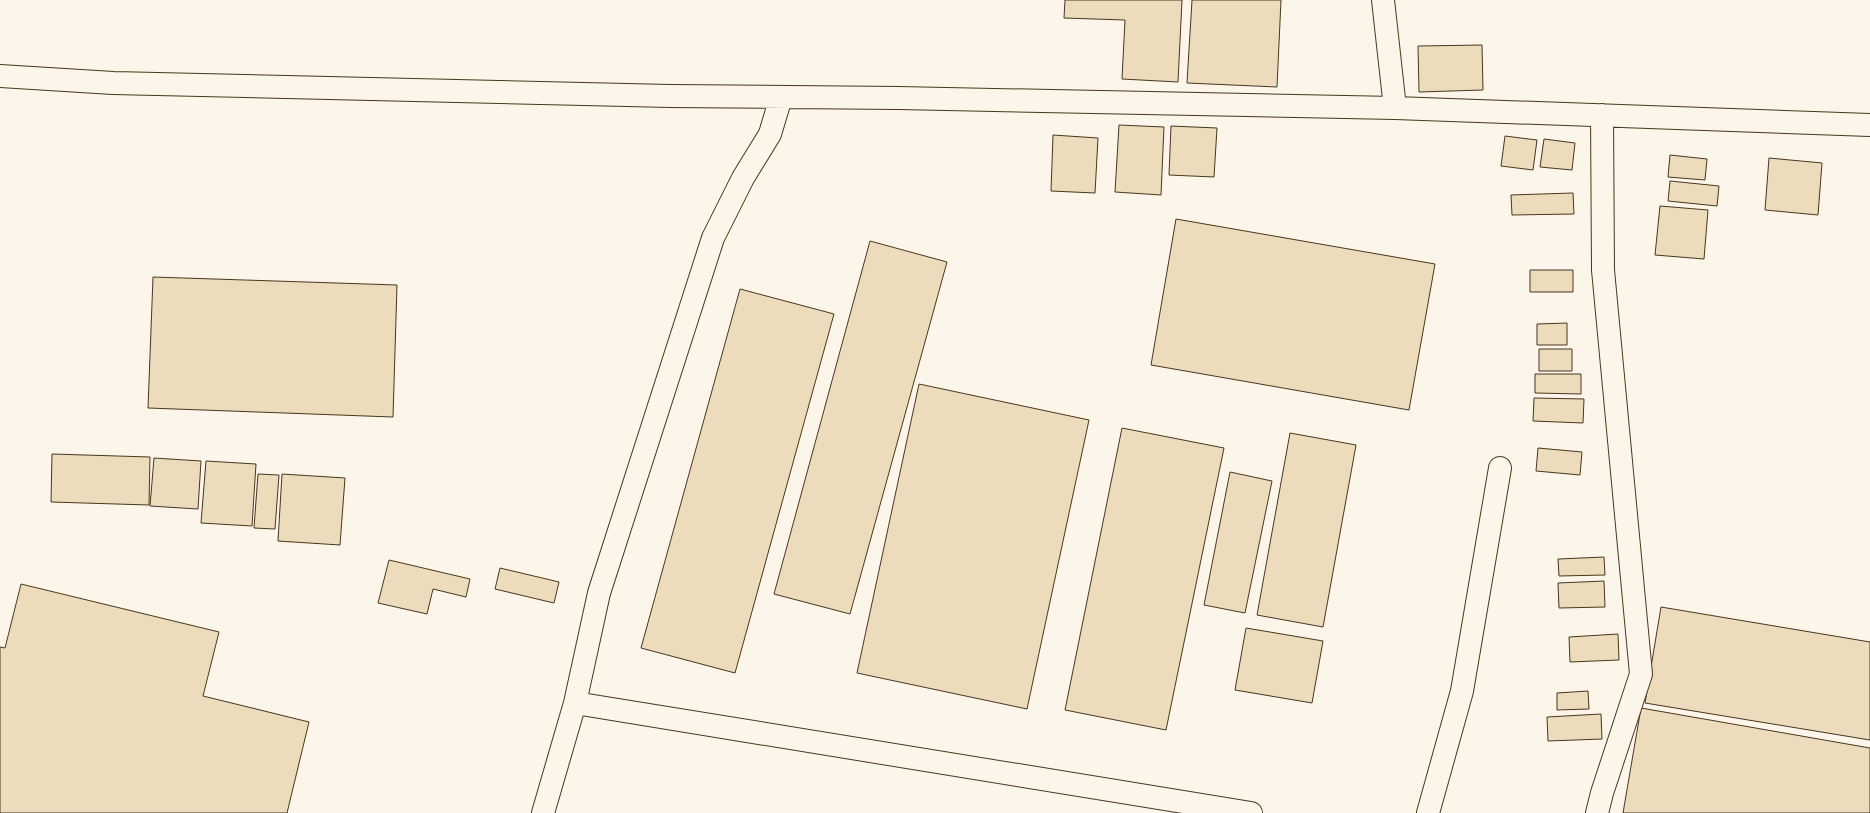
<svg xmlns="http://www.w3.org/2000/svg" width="1870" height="813" font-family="'Fira Sans Condensed',sans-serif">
  <rect width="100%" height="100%" fill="#fbf6e9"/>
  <!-- building -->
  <path fill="#ecdcbc" stroke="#4a3520" d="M1065,0h117l-4,82 -56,-3 3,-59 -61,-2z
    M1192,0h89l-4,87 -90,-4z
    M1482,45l1,45 -64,2 -1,-46z
    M1119,125l45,2 -3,68 -46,-3z
    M1171,126l46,2 -3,49 -45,-2z
    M1053,135l45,3 -3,55 -44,-2z
    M1505,136l32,4 -4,30 -32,-4z
    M1544,139l31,4 -3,27 -32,-3z
    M1670,155l37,4 -2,21 -37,-3z
    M1769,158l53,5 -4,52 -53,-5z
    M1670,181l49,5 -2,20 -49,-5z
    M1573,193l1,21 -62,1 -1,-20z
    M1660,206l48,4 -4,49 -49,-4z
    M1176,219l259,45 -26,146 -258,-45z
    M870,241l77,21 -97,352 -76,-20z
    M1530,270h43v22h-43z
    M153,277l244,8 -4,132 -245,-9z
    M740,289l94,25 -99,359 -94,-25z
    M1567,323v22h-30v-21z
    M1539,349h33v22h-33z
    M1535,374h46v20l-46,-1z
    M919,384l170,36 -62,289 -170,-36z
    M1534,398l50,1 -1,24 -50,-2z
    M1122,428l102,20 -58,282 -101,-20z
    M1290,433l66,12 -33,182 -66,-12z
    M1538,448l44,4 -2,23 -44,-4z
    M52,454l98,3 -1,48 -98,-3z
    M154,458l47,3 -3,48 -48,-3z
    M206,461l50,3 -4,62 -51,-3z
    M1230,472l42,9 -27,132 -41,-8z
    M258,474l21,1 -4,54 -21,-1z
    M282,474l63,4 -5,67 -62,-4z
    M1604,557l1,18 -46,1 -1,-17z
    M389,560l81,19 -4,18 -33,-8 -6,25 -49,-11z
    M500,568l59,14 -5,21 -59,-14z
    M1604,581l1,26 -46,1 -1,-25z
    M21,584l198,48 -16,64 106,26 -22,91h-287v-166l5,1z
    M1661,607l209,35v98l-225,-37z
    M1246,628l77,13 -11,62 -77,-13z
    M1618,634l1,26 -49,2 -1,-25z
    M1588,691l1,18 -32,1v-17z
    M1641,708l229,40v65h-247z
    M1601,714l1,25 -54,2 -1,-24z"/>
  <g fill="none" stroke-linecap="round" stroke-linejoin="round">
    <defs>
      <path id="minor" d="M1383,0l12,108
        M0,76l113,7 557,13 228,2 497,10 475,17
        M575,703l24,-110 114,-355 30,-60 27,-44 11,-37
        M543,813l32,-110 676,110
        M1428,813l34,-122 38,-223
        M1597,813l5,-20 39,-119 -38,-404 -1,-155"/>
    </defs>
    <!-- minor casing -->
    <use href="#minor" stroke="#4a3520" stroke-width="24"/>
    <!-- minor -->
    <use href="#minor" stroke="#fbf6e9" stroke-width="22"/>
  </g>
</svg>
